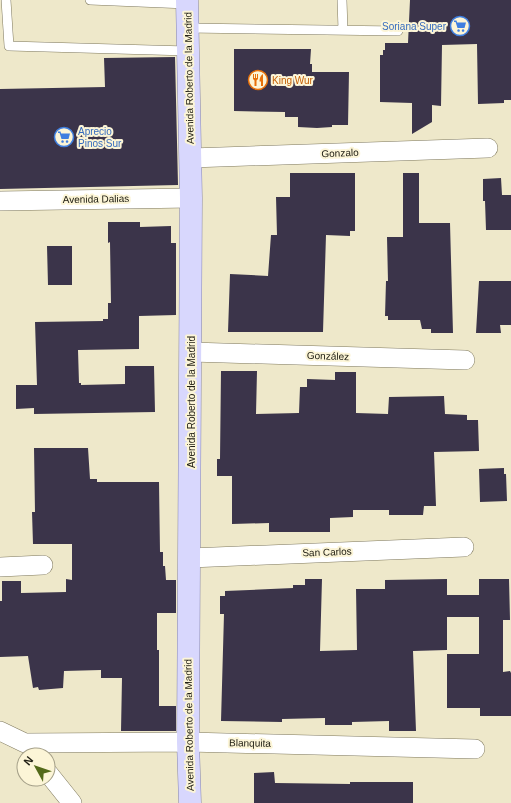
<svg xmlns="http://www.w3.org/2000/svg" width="511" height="803" font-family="Arial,sans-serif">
  <rect width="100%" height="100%" fill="#eee8ca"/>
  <!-- building -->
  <path fill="#3b344a" d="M410,0h101v100h-7v3l-26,1 -1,-60 -35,1 -1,61 -9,-1v17l-20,12v-31l-32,-1v-47h3v-5h2v-7h23z
    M234,49h77l-1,15h2v8h37l-1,53h-16v2l-15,1 -19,-1v-10h-13v-5l-51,-1z
    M175,57l3,128 -178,4v-100l105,-2 -1,-29z
    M290,173h65v58h-5v5l-24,-1 -3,97h-95l2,-58 38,2 3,-41h6l-1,-38h14z
    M403,173h16v50h31l3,110h-22v-4h-9l-2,-9h-32v-4h-3l1,-35h2l-1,-44h16z
    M501,178l1,17h9v35h-25l-1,-29h-2v-22z
    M108,222h32v5l31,-1v17h5v72l-37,1v33l-61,1 1,33h2v2l44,-1v-18h29l1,46 -121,2v-6l-18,1v-24h21l-2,-63 68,-1v-2h5v-16h3l-1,-61 -2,1z
    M47,246h25v39h-24z
    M479,281h32v44h-11l1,8h-25z
    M221,371h36l-1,43 43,-1 1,-26h7v-8l28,1v-8h21v41l32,1 1,-17 55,-1 1,18 22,1v5h11l1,31 -45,1 2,54h-12l-1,9h-34v-5h-36v7l-23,1v14h-61v-9l-37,1v-48h-15v-17h3z
    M34,448h54l2,31h7v3h62l1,70h3v14h2l1,14h10v33h-19v37h2v56h17v25h-55l1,-53h-21v-8l-37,1 -1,17 -24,2 -1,-3 -5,1 -5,-32 -28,1v-56h2v-20h19v12l45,-1v-13l6,1v-36h-39l-1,-32h3z
    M504,468v6h2l1,27 -27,1 -1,-33z
    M305,579h17l-2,72 37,-1 -1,-61h29v-9l62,-1v16h32v-16h30l1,41h-7v52l7,-1 1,2v43h-31v-8h-33v-54h32v-37h-32v33l-34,1 3,80h-27v-10l-37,1v3h-27v-7l-43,1v3l-61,-1 3,-107h-4v-18h5v-5l68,-3v-3h12z
    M274,772l1,11 75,1v-2h63v21h-159v-30z"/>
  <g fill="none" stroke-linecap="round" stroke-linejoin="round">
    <defs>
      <path id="lane" d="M6,0l3,46 179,5
        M90,0l97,4
        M342,0l1,30
        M188,28l210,3"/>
      <path id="street" d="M191,158l297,-10
        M0,201l191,-3
        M191,352l274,8
        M190,558l274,-11
        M0,567l43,-2
        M0,731l25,12 163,-1 287,7
        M48,773l24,30"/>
      <path id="primary" d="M187,0l4,198 -3,544 2,61"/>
    </defs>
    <!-- lane casing -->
    <use href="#lane" stroke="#7f795e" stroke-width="10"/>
    <!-- street casing -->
    <use href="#street" stroke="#7f795e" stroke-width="20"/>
    <!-- primary casing -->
    <use href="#primary" stroke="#8786ab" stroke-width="23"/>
    <!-- lane -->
    <use href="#lane" stroke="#fff" stroke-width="9"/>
    <!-- street -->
    <use href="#street" stroke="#fff" stroke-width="19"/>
    <!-- primary -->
    <use href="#primary" stroke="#d8d7fd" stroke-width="22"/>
  </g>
  <!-- icons -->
  <defs>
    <symbol id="supermarket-ring" viewBox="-11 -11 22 22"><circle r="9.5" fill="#fcf5d7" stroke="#3f7fe0" stroke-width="1.5"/><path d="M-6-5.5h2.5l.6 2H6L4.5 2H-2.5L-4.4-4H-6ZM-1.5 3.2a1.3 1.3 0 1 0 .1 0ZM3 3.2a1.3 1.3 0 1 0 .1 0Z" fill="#3f7fe0"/></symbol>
    <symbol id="restaurant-ring" viewBox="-11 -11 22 22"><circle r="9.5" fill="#fcf5d7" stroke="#e8710a" stroke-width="1.5"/><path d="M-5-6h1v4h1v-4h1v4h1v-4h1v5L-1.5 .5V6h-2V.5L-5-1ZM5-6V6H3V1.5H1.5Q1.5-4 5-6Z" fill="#e8710a"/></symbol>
  </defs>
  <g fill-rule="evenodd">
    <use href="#supermarket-ring" x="449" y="15" width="22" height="22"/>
    <use href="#restaurant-ring" x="247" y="69" width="22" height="22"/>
    <use href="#supermarket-ring" x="53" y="126" width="22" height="22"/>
  </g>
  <g text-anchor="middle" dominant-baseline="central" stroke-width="4" stroke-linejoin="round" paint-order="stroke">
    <!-- shop labels -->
    <g font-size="10" fill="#366cbe" stroke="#fcf5d7" text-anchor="end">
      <text x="446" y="26">Soriana Super</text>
      <text x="78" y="131" text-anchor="start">Aprecio<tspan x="78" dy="12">Pinos Sur</tspan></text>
    </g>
    <!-- street labels -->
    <g font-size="10" fill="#222015" stroke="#fcf5d7">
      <text transform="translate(189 78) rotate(-91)">Avenida Roberto de la Madrid</text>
      <text transform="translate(340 153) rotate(-2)">Gonzalo</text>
      <text transform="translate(96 199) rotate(-1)">Avenida Dalias</text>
      <text transform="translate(328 356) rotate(2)">González</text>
      <text transform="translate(191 402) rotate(-90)">Avenida Roberto de la Madrid</text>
      <text transform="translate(327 552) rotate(-2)">San Carlos</text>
      <text transform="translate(189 725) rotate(-91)">Avenida Roberto de la Madrid</text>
      <text transform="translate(250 743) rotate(1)">Blanquita</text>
    </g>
    <!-- food labels -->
    <g font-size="10" fill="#c56008" stroke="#fcf5d7" text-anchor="start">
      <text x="272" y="80">King Wur</text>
    </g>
  </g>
  <!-- north arrow -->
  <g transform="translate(36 767) rotate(310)"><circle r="19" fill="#fcf5d7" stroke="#a5a089"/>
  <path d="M0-3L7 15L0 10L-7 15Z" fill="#546a1a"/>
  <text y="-6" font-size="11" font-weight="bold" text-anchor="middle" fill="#222015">N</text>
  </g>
</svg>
